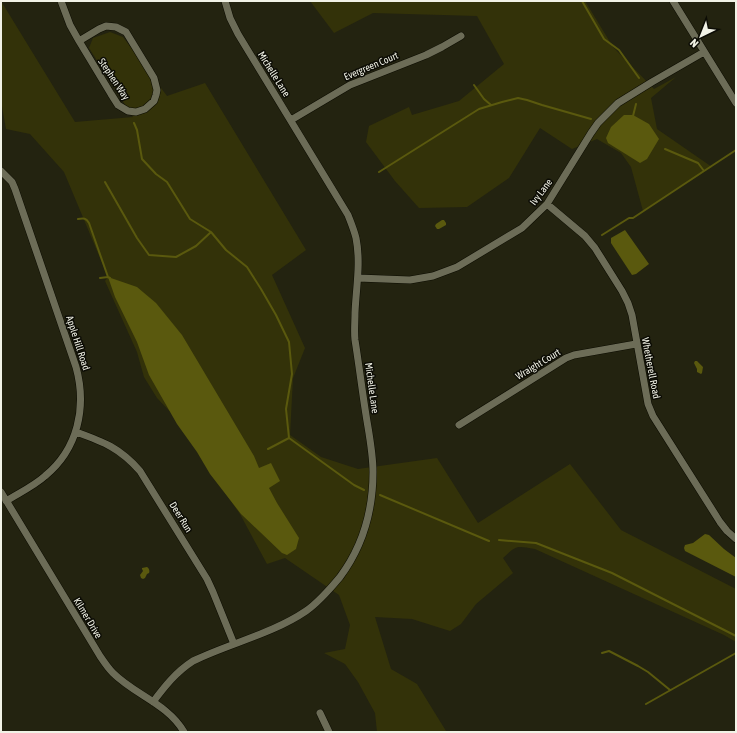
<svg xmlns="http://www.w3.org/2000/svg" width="737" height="733" font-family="'Asap Condensed',sans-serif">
  <rect width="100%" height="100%" fill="#232310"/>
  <!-- green -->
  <path fill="#333209" d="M1,1l74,121 58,-5 -44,-69 4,-10 17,-6 13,5 44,59 38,-13 101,167 -34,25 33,73 -12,30 -3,57 31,22 37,12 79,-11 41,65 92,-59 51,66 115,59v53l-12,-7 -189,-86c-19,-3 -18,-4 -32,9l10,15 -37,31 -15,20 -11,7 -38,-12 -37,-2 16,52 26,15 29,47 2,1h-71l-2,-19 -17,-31 -13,-18 -21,-11 21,-4 5,-24 -11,-30 -54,-37 -18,6 -27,-50 -29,-41 -31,-51 -23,-24 -13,-21 -7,-25 -32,-71 3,-4 -44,-105 -34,-38 -24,-5 -5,-28z
    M310,1h275l28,46 41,42 22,-12 -25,21 6,31 55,38 -69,44 -12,-44 -10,-14 -24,-14 -25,10 -32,-21 -31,50 -42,29 -48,1 -24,-27 -29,-39 3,-16 40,-19 3,8 47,-14 45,-37 -27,-48 -104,-3 -39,20z"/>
  <!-- water -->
  <path fill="#5a590e" d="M624,115h9l16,9 10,15 -12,20 -7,4 -32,-20 -2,-5 5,-11z
    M442,220h2l2,3v2l-7,4h-2l-2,-3 1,-2z
    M625,230l24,34 -13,10 -4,1 -21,-32v-5z
    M108,277l29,10 19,16 26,32 72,121 5,12 12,-5 9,18 -11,7 8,15 22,35 -3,11 -9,6 -5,-2 -41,-39 -31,-40 -13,-22 -20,-28 -28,-49 -12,-33 -22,-45z
    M695,361h2l6,6 -1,6 -1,1 -4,-2v-3l-3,-6z
    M705,534l4,1 15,14 12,9v19l-51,-26 -1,-3 1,-3 8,-2z
    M147,567c2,1 3,4 2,6l-2,1 -2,4 -2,1 -2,-1 -1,-3 3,-4 -1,-2v-1z"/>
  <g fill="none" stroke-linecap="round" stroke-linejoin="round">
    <!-- stream -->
    <path stroke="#5a590e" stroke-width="2" d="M582,1l22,38 15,11 20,28
      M474,85l10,14 7,6
      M633,116l3,-12
      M134,123l3,7 5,29 14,15 11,8 23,37 21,13 15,18 21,17 14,22 15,26 13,27 3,32 -6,35 3,29 65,47 10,5
      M665,149l33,14 6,8 32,-21
      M379,172l100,-63 23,-7 16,-4 9,2 15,5 49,14
      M105,182l32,56 12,17 27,2 20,-11 15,-14
      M78,219c6,-1 8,-1 11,4l19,54 2,1
      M602,235l27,-17h4l71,-47
      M100,278l8,-1
      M268,449l21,-11
      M380,495l109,46
      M499,540l37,3 76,30 124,63
      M602,653l7,-2 29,15 10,6 22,18
      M646,704l90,-51"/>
    <defs>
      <path id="minor" d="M61,1l9,24 9,16 32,53 7,11 10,6 8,1 9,-3 9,-8 2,-6 1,-5 -3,-12 -28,-46 -10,-5 -10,-1 -7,3 -20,12
        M673,1l63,102
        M291,120l59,-35 76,-30 16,-8 19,-11
        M1,171l11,11 3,7 61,178c11,40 2,82 -31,109 -11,10 -26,17 -39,25
        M547,204l38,32 10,12 27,43 6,12 4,12 16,89 5,12 67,106 7,9 9,8
        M358,278l52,2 23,-4 24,-9 65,-39 25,-24 44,-71 7,-10 20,-20 34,-21 52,-30
        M459,425l107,-67 8,-3 62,-11
        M76,432c28,10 44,16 64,39l67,108 6,13 21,52
        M1,492l99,164c4,6 8,12 13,17 22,22 55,31 71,59
        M153,702c12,-16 23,-30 40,-41 37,-18 79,-27 113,-50 13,-9 24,-22 34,-34 23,-31 33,-66 33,-105 0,-19 -4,-38 -7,-57 -4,-25 -7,-50 -11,-75 -1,-8 0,-18 0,-27 1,-25 6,-50 1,-75 -2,-8 -5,-15 -8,-23l-110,-181 -8,-16 -5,-17
        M320,713l9,19"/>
    </defs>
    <!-- minor casing -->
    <use href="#minor" stroke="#0c0c00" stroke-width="8"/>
    <!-- minor -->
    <use href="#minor" stroke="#6c6c57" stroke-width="7"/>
  </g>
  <g text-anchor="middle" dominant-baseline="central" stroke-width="3" stroke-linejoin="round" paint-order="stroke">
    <!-- street labels -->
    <g font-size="10" fill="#f1f2e6" stroke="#0c0c05">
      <text transform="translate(371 66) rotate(-23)">Evergreen Court</text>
      <text transform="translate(274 74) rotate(58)">Michelle Lane</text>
      <text transform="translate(114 79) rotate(56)">Stephen Way</text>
      <text transform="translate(541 192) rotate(-53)">Ivy Lane</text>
      <text transform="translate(78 343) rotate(72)">Apple Hill Road</text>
      <text transform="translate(538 364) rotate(-31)">Wraight Court</text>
      <text transform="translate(651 368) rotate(79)">Whetherell Road</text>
      <text transform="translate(372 388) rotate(82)">Michelle Lane</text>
      <text transform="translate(181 517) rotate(58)">Deer Run</text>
      <text transform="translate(88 618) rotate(59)">Kilmer Drive</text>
    </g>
  </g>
  <!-- border -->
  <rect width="737" height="733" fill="none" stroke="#f1f2e6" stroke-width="4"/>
  <!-- north arrow -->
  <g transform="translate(701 36) rotate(223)" stroke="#0c0c05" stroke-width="3" paint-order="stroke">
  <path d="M0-3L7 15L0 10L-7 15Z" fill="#f1f2e6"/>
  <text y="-6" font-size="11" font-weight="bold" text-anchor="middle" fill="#f1f2e6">N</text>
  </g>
</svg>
